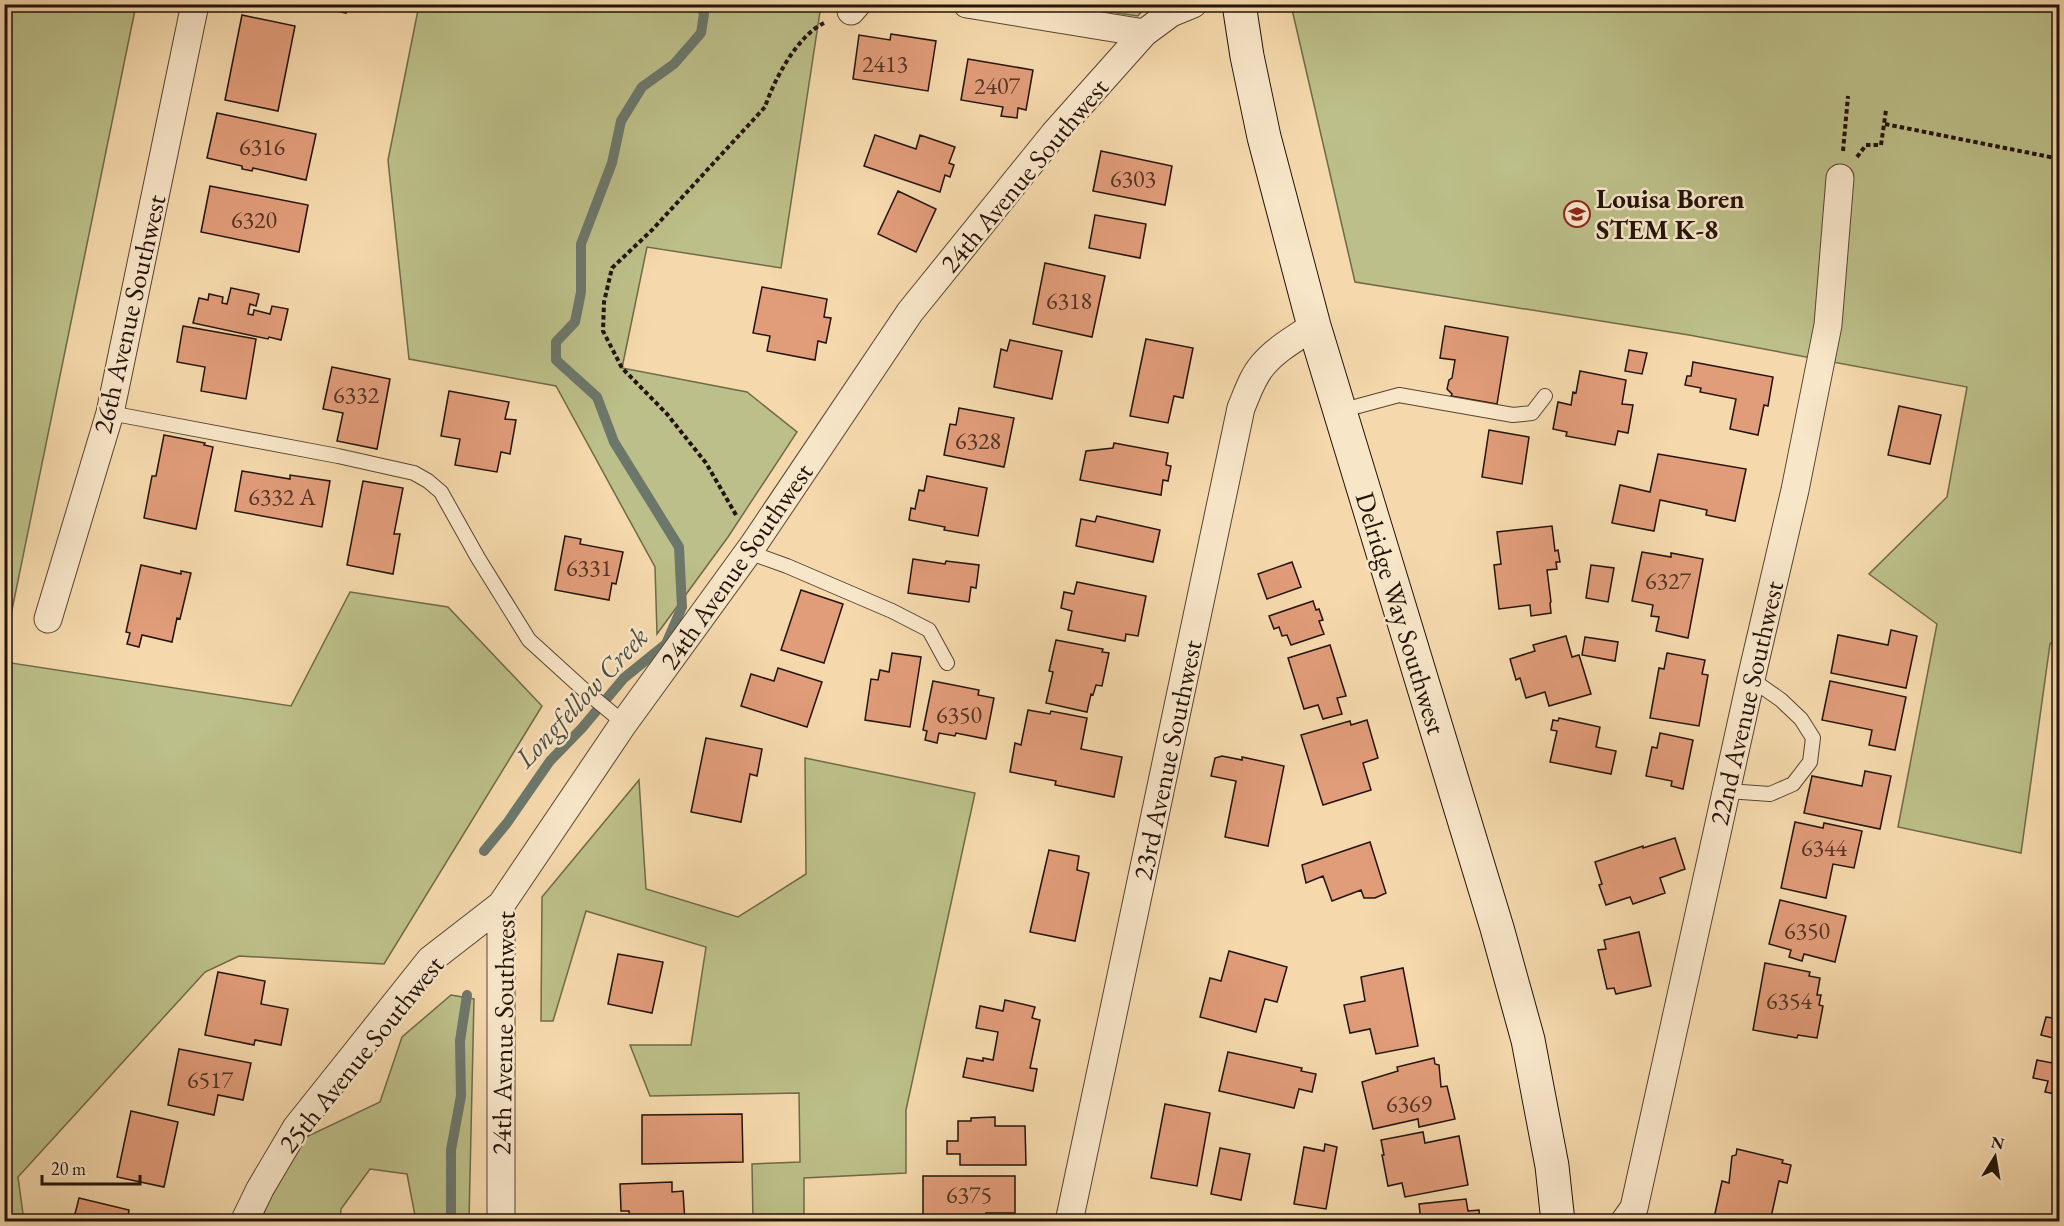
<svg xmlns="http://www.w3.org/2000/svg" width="2064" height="1226" font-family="'EB Garamond',serif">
  <rect width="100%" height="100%" fill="#f5d9ac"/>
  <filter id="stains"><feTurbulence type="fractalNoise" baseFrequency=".00333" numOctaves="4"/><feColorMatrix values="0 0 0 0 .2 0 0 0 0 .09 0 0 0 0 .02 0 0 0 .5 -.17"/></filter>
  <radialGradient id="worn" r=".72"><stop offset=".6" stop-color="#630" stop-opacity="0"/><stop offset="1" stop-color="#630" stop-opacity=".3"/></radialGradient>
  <!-- green -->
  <path fill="#bcbf89" stroke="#706948" stroke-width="1.5" d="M5,4l131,1 -131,639 -1,-639z
    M419,5h402l-40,263 -134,-21 -25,121 125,24 50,40 -69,105 -71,97 -2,-67 -99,-181 -147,-27 -21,-199z
    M1062,5l85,-1v1l-9,11z
    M1291,5h768l1,628 -10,11 -29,209 -123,-26 39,-203 -68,-50 78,-77 20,-110 -278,-52 -334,-53z
    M350,592l98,15 94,99 -158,258 -145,-8 -34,16 -187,205 6,44h-19v-559l286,44z
    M805,758l170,35 -69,317v63l-102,5v43h-51l-1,-57 48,-2 -1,-69 -149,3 -20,-51h61l15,-98 -120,-36 -33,110h-12l1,-124 97,-117 7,109 92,28 68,-43z
    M451,995l23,4 -5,222h-53l-9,-47 -37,-5 -29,40 -1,12 -80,1 12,-27 34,-58 74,-35 22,-65z"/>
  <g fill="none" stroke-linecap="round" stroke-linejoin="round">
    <!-- stream -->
    <path stroke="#6c776b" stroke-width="10" d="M484,851l23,-28 43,-62 32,-33 42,-50 42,-34 16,-37 -3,-60 -65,-105 -17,-45 -41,-37v-18l19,-20 6,-30v-48l31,-81 9,-42 21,-34 32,-23 27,-31 3,-19 -4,-10
      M451,1222v-72l10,-54 -1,-55 7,-46"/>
  </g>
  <!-- building -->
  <path fill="#e19c79" stroke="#231307" stroke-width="1.5" d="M306,4h42l-2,9z
    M242,15l53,11 -17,85 -53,-11z
    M891,34l45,7 -8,50 -75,-12 6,-44 31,5z
    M968,59l65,11 -7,40 -8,-2 -1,10 -16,-2 2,-9 -42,-7z
    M217,113l99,21 -10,46 -53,-12 -1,3 -10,-2v-3l-35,-8z
    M875,135l41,14 4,-14 35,12 -6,16 5,2 -4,12 -5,-2 -5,17 -76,-26z
    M1101,151l71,15 -7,39 -72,-14z
    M210,186l98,19 -9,47 -98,-20z
    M898,191l38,18 -20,43 -38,-18z
    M1095,215l51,9 -6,34 -51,-10z
    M1045,263l60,13 -13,61 -59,-13z
    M762,287l65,12 -3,18 7,1 -5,25 -8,-2 -3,19 -48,-9 3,-15 -17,-3z
    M231,288l28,6 -3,12 -6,-2 -2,10 5,1 1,-5 16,4 2,-8 16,3 -7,31 -12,-3 -1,2 -75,-16 6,-25 9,2 1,-6 14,3 -1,6 5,1z
    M183,326l73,13 -10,60 -45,-8 4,-24 -28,-5z
    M1445,326l63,11 -11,67 -46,-8 1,-2 -5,-5 2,-9 3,-2 3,-18 -15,-2z
    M1146,339l47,9 -10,50 -9,-2 -6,27 -38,-7z
    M1010,340l52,11 -10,48 -58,-12 7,-38 6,2z
    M1629,350l18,3 -5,21 -17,-3z
    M1693,362l80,15 -5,29 -4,-1 -6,30 -28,-6 6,-30 -36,-7 1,-4 -16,-3 2,-9h4z
    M332,367l58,12 -13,70 -40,-8 6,-28 -20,-4z
    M1580,371l46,9 -4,24 11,1 -5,28 -10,-2 -3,14 -49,-9 1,-4 -14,-3 5,-27 13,3 2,-13 3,1z
    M449,391l60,11 -4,17 11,1 -6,34 -9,-2 -4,20 -42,-7 5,-26 -19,-3z
    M1899,406l42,9 -11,49 -42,-9z
    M959,408l55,10 -10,49 -60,-12 6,-31 6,1z
    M1489,430l40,7 -7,47 -40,-7z
    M164,435l41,8 -1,2 9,2 -17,82 -52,-11 8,-42h4z
    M1114,443l54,10 -2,12 5,1 -3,15 -5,-1 -2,15 -81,-15 6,-29 27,-3z
    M1658,454l88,15 -11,52 -29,-6 1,-5 -47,-10 -6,31 -42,-8 8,-38 30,7z
    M242,471l48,8v-4l40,6 -8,46 -87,-16z
    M927,476l60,12 -9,48 -34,-6 1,-3 -36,-7 2,-12 4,1 4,-19 5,1z
    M363,481l40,7 -9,46h6l-7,40 -46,-9z
    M1097,516l63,14 -7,32 -77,-16 5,-27 14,3z
    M1552,526l3,25 3,-1 2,12h-4l1,7 -10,1 4,32 -1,1 1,10 -20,3 -1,-11 -31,4 -5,-44 7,-1 -4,-32z
    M565,536l16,3 -1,5 43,8 -7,32 -4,-1 -3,17 -54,-10z
    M1642,552l29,5v-4l32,6 -15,79 -32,-7 3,-14 -8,-1 2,-11 -21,-4z
    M913,559l32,5 1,-3 33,4 -3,23 -5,-1 -2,15 -61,-9z
    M1292,562l9,25 -34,12 -9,-25z
    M141,565l40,9v-3l10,2 -11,46 -3,-1 -5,24 -30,-7 -3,12 -12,-3 3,-11 -4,-1z
    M1591,565l23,3 -6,34 -22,-4z
    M1077,582l69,14 -8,40 -12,-2 -1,7 -57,-11 4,-19 -11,-3 3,-16 10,2z
    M801,590l42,14 -19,59 -43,-13z
    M1313,601l3,9 3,-1 4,11 -4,1 5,13 -33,11 -4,-10 -5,1 -3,-9 -5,2 -5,-13z
    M1891,630l26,6 -11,52 -75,-15 7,-38 50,10z
    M1566,636l6,21 7,-2 12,39 -42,12 -4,-14 -19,6 -6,-20 -4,2 -6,-21 25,-8 -2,-6z
    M1585,637l33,5 -3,19 -33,-6z
    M1056,640l47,9 -1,3 7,1 -7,33 -6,-1 -3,10 -2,-1 -4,18 -41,-9 7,-31 -4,-1z
    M1330,645l16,51 -9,2 5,16 -19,5 -5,-14 -14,4 -16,-51z
    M892,653l29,4 -11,70 -45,-7 6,-41 7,1 2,-10 9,2z
    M1667,653l38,7 -3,14 6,1 -9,51 -49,-8 9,-50 5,1z
    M778,668l44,14 -15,45 -66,-21 10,-32 23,7z
    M933,681l46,9 -1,5 16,3 -8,41 -30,-6 -1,3 -16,-3 -2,10 -12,-3 2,-9 -4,-1z
    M1830,681l76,16 -11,53 -26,-5 3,-15 -50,-10z
    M1028,710l22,4 1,-3 36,7 -6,31 41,8 -8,40 -59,-12 1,-4 -46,-9 5,-29 6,2z
    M1559,718l41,9 -4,20 20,4 -5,23 -61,-12 7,-31 -6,-1 2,-10 5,1z
    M1367,720l11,38 -15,5 8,27 -48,15 -22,-70 49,-14 1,4z
    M1660,733l33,7 -10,49 -12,-3 1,-5 -26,-5 6,-29 5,1z
    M706,738l56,11 -5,27 -7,-2 -9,48 -50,-10z
    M1222,756l20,4v-3l42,9 -16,80 -43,-9 11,-56 -25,-5 4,-18z
    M1865,771l26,5 -11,53 -76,-16 8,-37 50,10z
    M1795,822l28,6 1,-5 38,8 -8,37 -21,-4 -7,34 -45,-10z
    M1675,838l10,31 -25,9 5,15 -32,11 -3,-7 -24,8 -7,-20 3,-1 -7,-22 48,-16v2z
    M1370,842l16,51 -11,5h-11l-3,-8 -29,11 -9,-25 -17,7 -4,-18z
    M1049,850l30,6 -2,14 12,3 -14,68 -45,-9z
    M1780,900l66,16 -11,46 -31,-8 -2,7 -13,-4 2,-7 -22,-6z
    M1639,932l12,54 -35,8 -2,-6 -7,1 -9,-39 8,-1 -2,-9z
    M1229,951l58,16 -10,35 -12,-3 -9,33 -56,-15 10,-39 11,3z
    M618,954l45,8 -11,51 -44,-9z
    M1765,963l45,9 -1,4 11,2 -3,17h4l-2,10 4,1 -6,32 -19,-3 -1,3 -44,-8z
    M1403,968l15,78 -42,8 -6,-25 -20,4 -6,-28 21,-4 -4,-24z
    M218,972l47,9 -4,23 27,5 -7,36 -26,-5 -1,5 -49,-10z
    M1005,1000l30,7 -3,11 8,2 -10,48 7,1 -4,22 -70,-14 4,-19 16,3v-3l10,2 5,-28 -22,-4 4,-22 23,5z
    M2046,1017l14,2v31l-5,-1 2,-10 -16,-4z
    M179,1049l72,14 -8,37 -25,-5 -4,20 -46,-10z
    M1228,1052l74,16 -1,3 15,3 -4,18 -13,-3 -5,19 -75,-17z
    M1434,1058l1,6 4,1 2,22 6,-1 8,33 -36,8 -1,-8 -45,10 -11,-47 36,-11 -1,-4z
    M2037,1060l15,3 1,-3 7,1v34l-15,-3 3,-11 -15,-3z
    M1165,1104l45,9 -13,73 -46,-8z
    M131,1111l47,11 -14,65 -47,-10z
    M742,1114l1,48 -101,2v-49z
    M995,1117v9h30l1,39h-66v-11h-13v-13h11v-20h13v-3z
    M1423,1132l2,11 34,-7 9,49 -63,12 -3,-14 -14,3 -6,-31h2l-3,-15z
    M1325,1144l12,3 -11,62 -32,-5 10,-57 20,4z
    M1220,1148l30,6 -9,46 -30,-6z
    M1737,1149l46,11 -1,3 9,2 -4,18 -8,-2 -9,41h-41l-15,-4 8,-37 7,2 3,-27 4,-1z
    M923,1176h92v37h-29v4h-12v5h-51z
    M672,1182v10l11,-1 2,31h-55l-1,-11h-8l-1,-27z
    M79,1198l50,12 -2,12h-54z
    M1466,1199l2,12 11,-1 1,12h-59l-2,-18z"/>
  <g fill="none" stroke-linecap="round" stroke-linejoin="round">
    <defs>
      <path id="service" d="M1340,411l59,-16 114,20 19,-2 13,-17
        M110,413l228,43 76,17 14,8 13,11 37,66 51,82 55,50 40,33
        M748,552l39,14 105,45 37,19 18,33
        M1727,791l43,3 23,-10 17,-22 3,-24 -12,-19 -20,-19 -30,-21"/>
      <path id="minor" d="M967,4l177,29
        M851,11l6,-7
        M48,619l62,-206 85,-409
        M244,1222l16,-33 36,-61 134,-168 71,-55
        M501,1222v-317l123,-182 130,-179 156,-232 144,-178 90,-101 27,-20 22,-9
        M1069,1222l172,-814c6,-14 11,-30 21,-42 14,-17 34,-28 52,-40
        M1624,1222l10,-14 117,-529 44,-189 33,-165 12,-147"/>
      <path id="secondary" d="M1239,4l8,52 17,81 50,189 183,602 31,112 24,126 6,56"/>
    </defs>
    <!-- service casing -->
    <use href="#service" stroke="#584430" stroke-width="16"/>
    <!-- minor casing -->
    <use href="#minor" stroke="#584430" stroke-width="29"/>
    <!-- secondary casing -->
    <use href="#secondary" stroke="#231307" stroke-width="35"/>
    <!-- path -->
    <path stroke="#231307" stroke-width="4" stroke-dasharray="4.5 3" stroke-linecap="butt" d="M1885,124l175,35
      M1843,151l5,-55
      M1857,157l9,-12h15l5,-35
      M736,515l-30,-52 -39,-49 -45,-46 -19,-37 1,-29 8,-34 41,-39 112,-122c9,-27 32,-71 59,-84"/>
    <!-- service -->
    <use href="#service" stroke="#f8e6c9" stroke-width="14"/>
    <!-- minor -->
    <use href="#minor" stroke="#f8e6c9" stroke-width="27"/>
    <!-- secondary -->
    <use href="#secondary" stroke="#f8e6c9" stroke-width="33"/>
  </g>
  <!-- icons -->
  <defs>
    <symbol id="school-ring" viewBox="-11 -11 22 22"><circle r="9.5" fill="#f8e6c9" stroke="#8f2418" stroke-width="1.5"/><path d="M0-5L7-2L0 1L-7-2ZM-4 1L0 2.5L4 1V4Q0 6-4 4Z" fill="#8f2418"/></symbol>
  </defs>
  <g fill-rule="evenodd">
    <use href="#school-ring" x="1562" y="199" width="30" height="30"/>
  </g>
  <g text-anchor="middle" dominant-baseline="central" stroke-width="5" stroke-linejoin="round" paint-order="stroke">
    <!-- number labels -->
    <g font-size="24" fill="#523524">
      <text x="885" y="63">2413</text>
      <text x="997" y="85">2407</text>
      <text x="262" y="146">6316</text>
      <text x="1133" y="178">6303</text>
      <text x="254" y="219">6320</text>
      <text x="1069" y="300">6318</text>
      <text x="356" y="394">6332</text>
      <text x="978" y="440">6328</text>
      <text x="282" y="496">6332 A</text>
      <text x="589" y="567">6331</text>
      <text x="1668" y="580">6327</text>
      <text x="959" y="714">6350</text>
      <text x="1824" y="847">6344</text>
      <text x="1807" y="930">6350</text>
      <text x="1789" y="1000">6354</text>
      <text x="210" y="1079">6517</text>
      <text x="1409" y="1103">6369</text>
      <text x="969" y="1194">6375</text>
    </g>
    <!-- street labels -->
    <g font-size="27" fill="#231307" stroke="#f8e6c9">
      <text transform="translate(1024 175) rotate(-50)">24th Avenue Southwest</text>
      <text transform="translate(129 314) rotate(-77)">26th Avenue Southwest</text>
      <text transform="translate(736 566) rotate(-55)">24th Avenue Southwest</text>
      <text transform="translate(1401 613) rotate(73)">Delridge Way Southwest</text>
      <text transform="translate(1746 703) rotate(-77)">22nd Avenue Southwest</text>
      <text transform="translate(1167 760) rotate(-78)">23rd Avenue Southwest</text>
      <text transform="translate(503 1033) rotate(-89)">24th Avenue Southwest</text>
      <text transform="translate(361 1054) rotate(-51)">25th Avenue Southwest</text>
    </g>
    <!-- poi labels -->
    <g font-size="27" font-weight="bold" fill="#231307" stroke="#f8e6c9" text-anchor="start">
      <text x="1596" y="198">Louisa Boren<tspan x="1596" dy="31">STEM K-8</tspan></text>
    </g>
    <!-- water labels -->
    <g font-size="28" font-style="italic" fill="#4d4d41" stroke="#f8e6c9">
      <text transform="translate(581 697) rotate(-47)">Longfellow Creek</text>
    </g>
  </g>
  <!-- margin -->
  <rect width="2064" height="1226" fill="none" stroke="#f5d9ac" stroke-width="24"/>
  <rect x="6" y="6" width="2052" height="1214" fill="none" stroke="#231307" stroke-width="3"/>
  <rect x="12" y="12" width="2040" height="1202" fill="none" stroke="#231307" stroke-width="1.5"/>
  <!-- north arrow -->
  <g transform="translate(1995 1157) rotate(11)" stroke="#f8e6c9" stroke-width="4.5" paint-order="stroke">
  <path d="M0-4.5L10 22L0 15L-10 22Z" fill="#231307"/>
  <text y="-9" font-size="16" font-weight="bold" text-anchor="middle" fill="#231307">N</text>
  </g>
  <!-- scale -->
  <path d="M42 1175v9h98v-9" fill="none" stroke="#231307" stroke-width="3"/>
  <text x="51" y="1175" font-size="18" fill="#231307" stroke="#f8e6c9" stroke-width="4.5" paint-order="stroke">20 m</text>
  <rect width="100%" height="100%" filter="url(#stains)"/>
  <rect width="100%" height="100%" fill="url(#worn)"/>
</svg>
